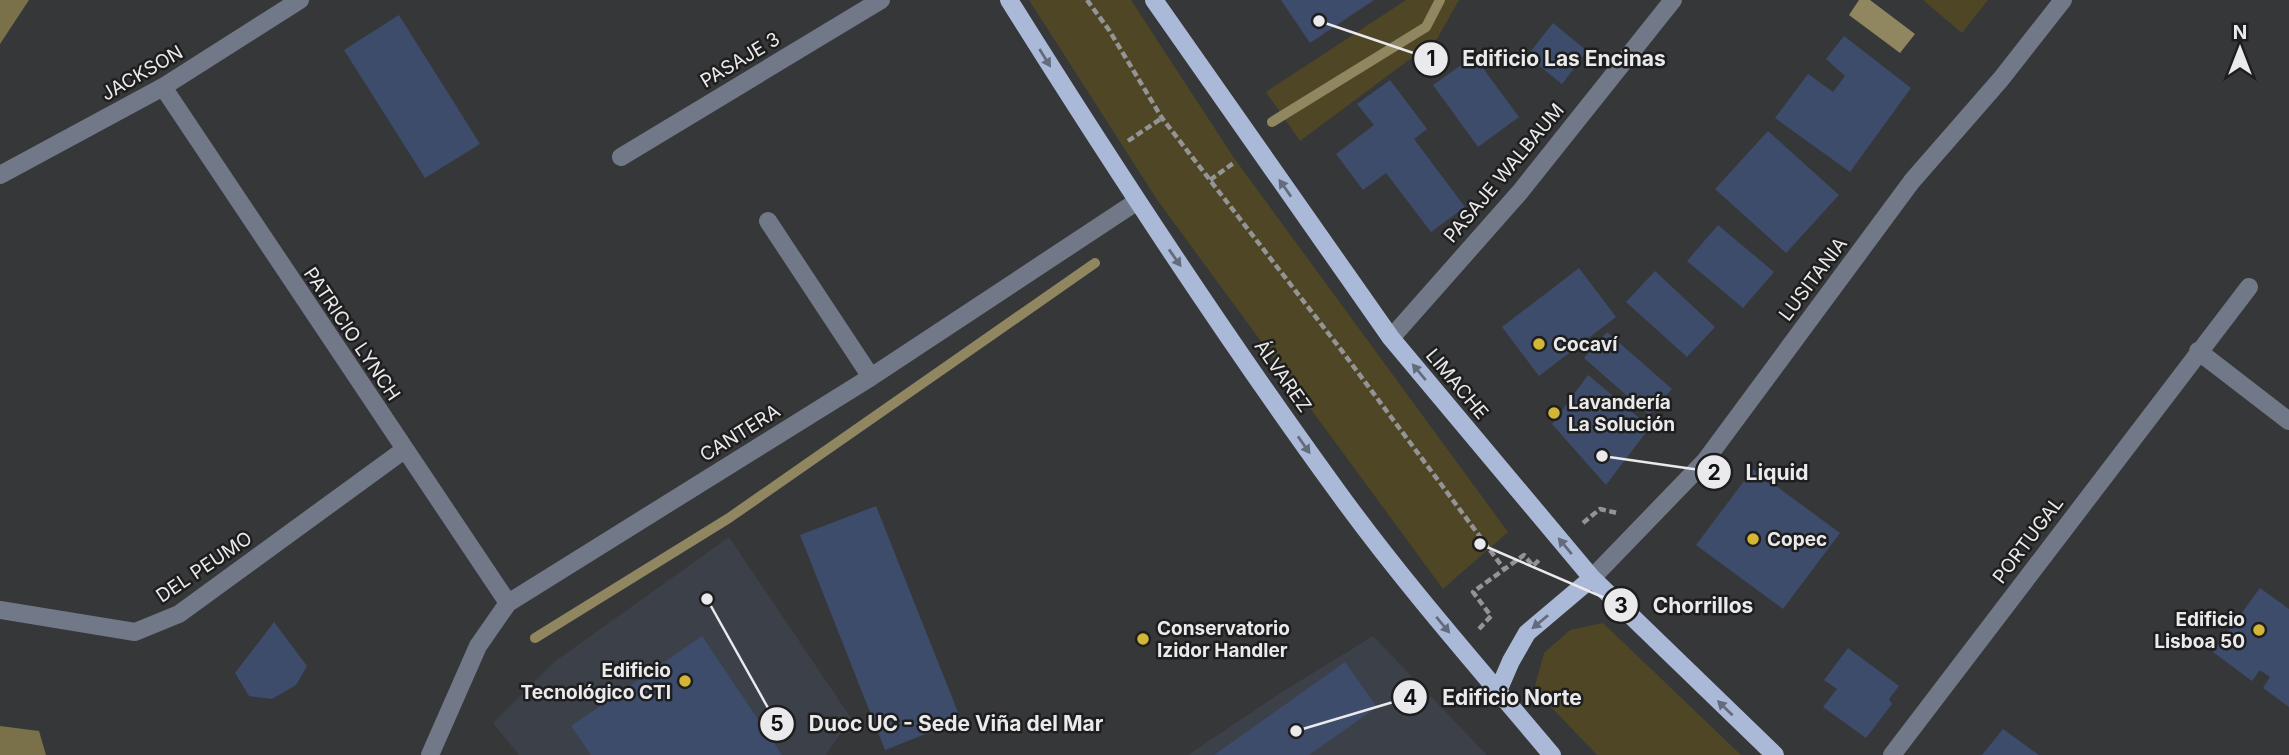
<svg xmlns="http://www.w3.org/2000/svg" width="2289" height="755" font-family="Inter,sans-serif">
  <rect width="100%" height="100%" fill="#363739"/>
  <!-- built -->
  <path fill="#3c4048" d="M729,537l122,181 -25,37h-307l-26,-32 61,-61z
    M1373,636l114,119h-299l94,-63z"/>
  <!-- green -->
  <path fill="#4e4625" d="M1029,0h102l103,158 274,374 -65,57 -285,-388z
    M1406,0h53l-22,39 -137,102 -34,-49z
    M1923,0h65l-26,33z
    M1603,623l138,132h-144l-63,-66 10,-36 26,-23z"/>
  <!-- forest -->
  <path fill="#7a714b" d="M0,0h29l-29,44z
    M0,726l39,5 7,24h-46z"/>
  <!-- water -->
  <path fill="#908660" d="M1859,0h11l45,34 -15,19 -51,-38z"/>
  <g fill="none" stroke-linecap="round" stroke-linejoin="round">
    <!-- stream -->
    <path stroke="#908660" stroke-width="10" d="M1272,122l154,-95 14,-27
      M535,638l194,-120 366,-255"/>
  </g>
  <!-- building -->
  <path fill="#3e4c6b" d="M1281,0h93l-64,43z
    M399,15l81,129 -55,34 -81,-128z
    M1553,23l34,28 -25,33 -35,-28z
    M1844,36l67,52 -61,84 -75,-54 33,-44 25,18 12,-16 -19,-17z
    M1474,56l45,61 -41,30 -45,-62z
    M1390,80l37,49 -13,10 51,68 -34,25 -45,-59 -23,17 -27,-36 38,-29 -17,-21z
    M1768,131l71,64 -53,58 -71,-64z
    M1718,225l56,47 -31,36 -56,-47z
    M1579,268l37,49 -77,59 -37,-49z
    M1655,271l60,56 -28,30 -61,-55z
    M1607,332l65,57 -23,26 -65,-57z
    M1588,375l62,52 -44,58 -54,-61z
    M1753,469l87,64 -57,76 -87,-64z
    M876,506l85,214 -76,30 -85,-215z
    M2260,588l29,21v98l-26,-19 7,-11 -10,-7 -8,11 -39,-29z
    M274,622l33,44 -11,19 -24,14 -23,-3 -14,-23z
    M702,636l80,119h-191l-20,-29z
    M1848,648l51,38 -10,13 3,5 -26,34 -43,-31 14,-18 -13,-9z
    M1345,662l32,45 -68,48h-95z
    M2003,729l36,26h-57z"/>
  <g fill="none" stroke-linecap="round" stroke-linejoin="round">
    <!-- path -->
    <path stroke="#949496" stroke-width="4.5" stroke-dasharray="7 3.5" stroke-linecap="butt" d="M1087,0l22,30 53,88 180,233 162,218
      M1128,141l34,-23
      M1210,180l25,-18
      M1583,523l17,-14 17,4
      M1479,629l12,-13 -18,-24 51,-37 9,11 8,-8"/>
    <!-- minor -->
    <path stroke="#717888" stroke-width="18" d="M163,87l345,516
      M621,157l260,-157
      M0,175l163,-88 137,-87
      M768,221l103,156
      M1391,338l129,-146 153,-192
      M2198,351l91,70
      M1592,578l113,-117 207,-280 89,-102 62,-79
      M0,610l135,22 44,-18 225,-164
      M430,755l48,-109 30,-43 363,-226 265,-175
      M1892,755l357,-468"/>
    <!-- major -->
    <path stroke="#aab9d8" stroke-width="18" d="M1009,0c104,166 211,330 326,488 67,93 143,179 217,267
      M1154,0l237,338 201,240 183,177
      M1498,691l13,-30 16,-28 65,-55"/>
  </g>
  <!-- one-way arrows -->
  <defs><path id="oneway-solid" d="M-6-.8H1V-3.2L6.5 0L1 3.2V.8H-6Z" transform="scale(1.75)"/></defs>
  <g fill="#646c7c">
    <use href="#oneway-solid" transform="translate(1045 58) rotate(58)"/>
    <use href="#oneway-solid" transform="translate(1285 188) rotate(-125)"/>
    <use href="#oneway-solid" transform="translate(1175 258) rotate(55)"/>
    <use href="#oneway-solid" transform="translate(1419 372) rotate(-130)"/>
    <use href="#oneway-solid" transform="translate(1304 445) rotate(55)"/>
    <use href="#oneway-solid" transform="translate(1565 546) rotate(-130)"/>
    <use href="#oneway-solid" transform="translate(1540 622) rotate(140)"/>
    <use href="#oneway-solid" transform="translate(1443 625) rotate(50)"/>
    <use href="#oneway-solid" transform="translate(1725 708) rotate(-136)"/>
  </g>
  <!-- markers -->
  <g fill="#d3b635" stroke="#1e1e1f" stroke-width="2.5">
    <circle cx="1539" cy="344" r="7"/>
    <circle cx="1554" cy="413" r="7"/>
    <circle cx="1753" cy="539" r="7"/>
    <circle cx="2259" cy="630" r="7"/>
    <circle cx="1143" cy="639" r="7"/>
    <circle cx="685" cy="681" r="7"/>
  </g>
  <g text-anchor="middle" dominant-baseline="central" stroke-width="5" stroke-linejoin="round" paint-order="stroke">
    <!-- street labels -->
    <g font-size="19" fill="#eaeaec" stroke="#1e1e1f">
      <text transform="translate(740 60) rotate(-31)">PASAJE 3</text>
      <text transform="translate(142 73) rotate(-30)">JACKSON</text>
      <text transform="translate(1504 173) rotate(-50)">PASAJE WALBAUM</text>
      <text transform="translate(1813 279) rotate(-53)">LUSITANIA</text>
      <text transform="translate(352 334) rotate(56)">PATRICIO LYNCH</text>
      <text transform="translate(1283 376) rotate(55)">ÁLVAREZ</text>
      <text transform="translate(1457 384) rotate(50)">LIMACHE</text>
      <text transform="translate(740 433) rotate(-32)">CANTERA</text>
      <text transform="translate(2028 540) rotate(-53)">PORTUGAL</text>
      <text transform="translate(204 567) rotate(-34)">DEL PEUMO</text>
    </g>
    <!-- poi labels -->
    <g font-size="19" font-weight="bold" fill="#eaeaec" stroke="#1e1e1f" text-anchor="start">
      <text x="1553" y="344">Cocaví</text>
      <text x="1568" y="402">Lavandería<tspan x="1568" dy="22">La Solución</tspan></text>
      <text x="1767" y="539">Copec</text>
      <text x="2245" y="619" text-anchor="end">Edificio<tspan x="2245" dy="22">Lisboa 50</tspan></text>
      <text x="1157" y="628">Conservatorio<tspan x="1157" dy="22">Izidor Handler</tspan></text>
      <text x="671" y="670" text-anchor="end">Edificio<tspan x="671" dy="22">Tecnológico CTI</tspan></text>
    </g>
  </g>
  <!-- callouts -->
  <path fill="none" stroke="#eaeaec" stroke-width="2.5" d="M1319 21L1431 59M1602 456L1714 472M1480 544L1621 605M1296 731L1410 697M707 599L777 724"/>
  <g fill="#eaeaec" stroke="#1e1e1f" stroke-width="2.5">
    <circle cx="1319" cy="21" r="7"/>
    <circle cx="1602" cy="456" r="7"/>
    <circle cx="1480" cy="544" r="7"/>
    <circle cx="1296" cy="731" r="7"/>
    <circle cx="707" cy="599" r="7"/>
    <circle cx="1431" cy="59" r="18"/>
    <circle cx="1714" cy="472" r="18"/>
    <circle cx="1621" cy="605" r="18"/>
    <circle cx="1410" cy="697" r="18"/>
    <circle cx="777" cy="724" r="18"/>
  </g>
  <g font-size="21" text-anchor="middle" font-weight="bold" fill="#111">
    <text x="1431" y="66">1</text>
    <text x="1714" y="480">2</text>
    <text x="1621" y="613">3</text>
    <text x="1410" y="705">4</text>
    <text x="777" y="731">5</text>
  </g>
  <g font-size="21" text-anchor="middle" font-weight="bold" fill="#eaeaec" stroke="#1e1e1f" stroke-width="5" stroke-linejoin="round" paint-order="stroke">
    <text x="1564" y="66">Edificio Las Encinas</text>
    <text x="1777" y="480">Liquid</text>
    <text x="1703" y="613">Chorrillos</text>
    <text x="1512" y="705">Edificio Norte</text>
    <text x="956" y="731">Duoc UC - Sede Viña del Mar</text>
  </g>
  <!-- north arrow -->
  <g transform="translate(2240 49)" stroke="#1e1e1f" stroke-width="5" paint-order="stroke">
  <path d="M0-5L12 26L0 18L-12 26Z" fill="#eaeaec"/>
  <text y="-10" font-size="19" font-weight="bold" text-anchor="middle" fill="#eaeaec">N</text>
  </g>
</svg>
